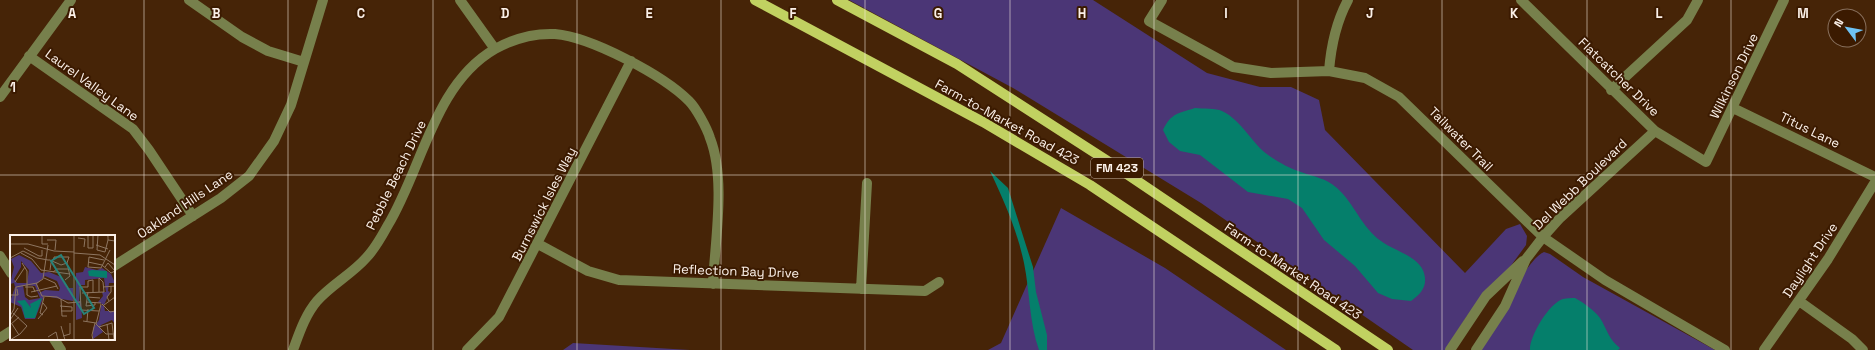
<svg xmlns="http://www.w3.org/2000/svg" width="1875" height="350" font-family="'Space Grotesk',sans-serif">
  <rect width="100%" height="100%" fill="#462407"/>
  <!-- green -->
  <path fill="#4b3676" d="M849,0h244l114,73 53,14h31l28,13 6,30 140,143 41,-44 14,-5 7,12 -1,9 -16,22 -43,49 -22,34h-32l-212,-147 -188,-115z
    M1061,208l104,60 121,82h-298l13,-7z
    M1544,252l6,2 33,23 132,73h-234c11,-20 44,-90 63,-98z
    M573,343l117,7h-127z"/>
  <!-- water -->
  <path fill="#057f6b" d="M1195,108c8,1 21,0 27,3 21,10 30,34 49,46 9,6 20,12 30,15 13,5 25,6 36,16 17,15 25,40 44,53 13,10 38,15 43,32 4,13 -3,21 -13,28l-19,-2 -14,-6 -23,-27 -31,-26 -22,-32 -14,-9 -40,-7 -48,-37 -20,-4 -11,-9 -6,-12c8,-17 16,-17 32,-22z
    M990,171l18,17 16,51 9,28 3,25 11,43v15h-8c-10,-28 -9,-58 -15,-87 -7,-33 -20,-62 -34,-92z
    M1575,298c9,5 19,12 25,20 7,11 9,22 20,30l-2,2h-88c-1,-13 19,-47 33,-51 4,-1 8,-1 12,-1z"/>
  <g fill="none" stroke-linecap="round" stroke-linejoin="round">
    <!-- minor -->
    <path stroke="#77804c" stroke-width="10" d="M189,0l53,37 26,14 36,11
      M460,0l35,49
      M1162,0l-13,21 84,46 38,6 58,-2 36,7 34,19 144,140 62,43 120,70
      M1521,0l134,131 51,31 78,-162
      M29,56l104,73 16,21 44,66
      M1329,71c2,-25 7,-49 19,-71
      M1611,90l76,-70 11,-20
      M0,97l71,-97
      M1733,108l142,69
      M538,244l50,27 31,9 306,11 14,-9
      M0,256l11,17
      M114,266l107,-68 28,-22 25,-35 17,-36 32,-105
      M861,289l6,-106
      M1799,301l53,38 11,11
      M0,338l11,-7
      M54,339l7,11
      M293,350c6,-16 12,-35 24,-49 14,-16 35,-27 49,-43 9,-9 16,-22 22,-33 34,-56 46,-141 107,-176 18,-10 39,-16 60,-15 36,3 108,41 134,67 7,7 18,27 21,37 16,41 5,102 3,146
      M467,350l32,-33 132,-256
      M1450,350l36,-54 37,-35
      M1476,350l29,-44 21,-47 17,-22 17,-19 95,-87
      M1764,350l64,-91 47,-77"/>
    <!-- major -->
    <path stroke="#c1d161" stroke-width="10" d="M755,0l228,122 107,63 246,165
      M837,0l120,64 149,96 282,190"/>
  </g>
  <!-- grid -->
  <path fill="none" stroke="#fbf0e8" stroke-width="1" stroke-opacity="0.55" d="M144,0v350M288,0v350M433,0v350M577,0v350M721,0v350M865,0v350M1010,0v350M1154,0v350M1298,0v350M1442,0v350M1587,0v350M1731,0v350M0,175h1875"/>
  <g text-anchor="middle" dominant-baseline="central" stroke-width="4" stroke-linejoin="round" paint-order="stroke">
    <!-- shield labels -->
    <rect fill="#3b1a00" stroke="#c1b0a2" stroke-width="1" x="1091" y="158" width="52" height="20" rx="3"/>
    <g font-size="12" font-weight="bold" fill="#fbf0e8">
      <text x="1117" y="168">FM 423</text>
    </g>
    <!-- street labels -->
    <g font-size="13" fill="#fbf0e8" stroke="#3b1a00">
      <text transform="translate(1734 76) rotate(-64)">Wilkinson Drive</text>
      <text transform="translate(1619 77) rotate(44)">Flatcatcher Drive</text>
      <text transform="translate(92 85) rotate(36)">Laurel Valley Lane</text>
      <text transform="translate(1007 122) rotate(29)">Farm-to-Market Road 423</text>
      <text transform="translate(1810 130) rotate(26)">Titus Lane</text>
      <text transform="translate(1461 139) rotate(45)">Tailwater Trail</text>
      <text transform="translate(396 175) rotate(-64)">Pebble Beach Drive</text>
      <text transform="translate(1580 184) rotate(-44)">Del Webb Boulevard</text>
      <text transform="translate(185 204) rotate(-34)">Oakland Hills Lane</text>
      <text transform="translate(544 204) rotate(-63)">Burnswick Isles Way</text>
      <text transform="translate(1810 260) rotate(-56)">Daylight Drive</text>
      <text transform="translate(736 271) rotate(2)">Reflection Bay Drive</text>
      <text transform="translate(1293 271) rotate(34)">Farm-to-Market Road 423</text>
    </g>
  </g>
  <!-- overview -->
  <g transform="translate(10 235)">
    <rect width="105" height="105" fill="#462407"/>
    <path d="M9,20l12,6 10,12 8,-1 12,5 6,11h6v13l-29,-5 -9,23h-10l-4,-12 -11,-5 5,-15 -1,-4 -4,1 4,-17 -3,-8zM11,26l8,9 -2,13h-10l-3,-4 7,-12zM35,41l12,5 3,7 -1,3 -14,-1 -6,3 -2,-9zM13,50l12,1 5,12 -11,2 -4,-3zM75,32l12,3 5,-2 9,6 4,9h-6l-1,8 2,1 -6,13 -6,-3 5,-6 -1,-4h4l-2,-14 -19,2v5h-5l-1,16h2l1,17 -6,2v-47l7,-1zM91,70l3,1 1,5h10v13l-3,-4 -11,5 -1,2 3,5 -10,7v-11l6,-8z" fill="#4b3676" fill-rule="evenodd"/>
    <path d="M82,35l15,1v7l-18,-2 -1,-5zM32,63l-7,20h-10l-3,-12 -5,-5 8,-1 6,8 -1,-4z" fill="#057f6b"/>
    <path fill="none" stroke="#8e7661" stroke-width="1" d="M32,0v9h6M78,0v13h5v-13M88,0l-1,15 8,2 3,-12M95,0l3,1v4l7,1M68,3l7,1 -1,8M37,5h9l-1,10M0,9h18l26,7 20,1M86,10l12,4M14,13l15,8h3v-6M11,18l11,6 9,11 29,4M64,18l26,2 15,10M0,23l13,-7 14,7 11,2h2l2,1 7,3 2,1 6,-2 2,-6h-15v1l-2,3 -1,2 -1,7M94,25l-15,-3 -1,10 13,1 9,-18M78,27l14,3 9,8 4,-2M12,28l5,8v24l4,2 7,-1M95,32l3,-4 7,8M43,37l4,-3h11M34,43l11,5 3,6M89,43v14M55,45l5,-4 -3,-13M5,47l10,-15M26,48l6,13 15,1 11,6 12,-1M15,52h8l2,5M93,52l12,-1M21,57l26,-6M78,57l-2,14 9,-1v-3M83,57v-12l-5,1v6h-8l1,23 18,1M72,58l22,-1 -1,-10 -4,-4M0,60h8l-1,-6M77,62l13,1M51,64l1,17h5M99,66l-2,-4 4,-5v-6M76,67l15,1M92,69l8,8 5,-1M94,70l11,-8M50,71l12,1v4h-11M33,80l-3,-2 4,-16M0,81l4,-7 2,-22 21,-4 6,-4 5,-34M28,84l9,-11 -4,-5M0,85l8,-12M73,86l13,2M77,86l1,-12M2,89l7,11M86,89l10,10h9M86,89l5,-20M97,89l2,16M0,90l9,-8M51,91l4,14M89,92l13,-4 2,17M53,101l7,-2v-11M38,102l8,-5 2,8M0,105l10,-6 7,-8 -14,-13M64,105v-105M83,105l-1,-5 3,-12"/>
    <path fill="#27827a" fill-opacity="0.15" stroke="#27827a" stroke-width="2" d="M51,20l33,53 -10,6 -33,-53z"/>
    <rect width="105" height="105" fill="none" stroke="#fbf0e8" stroke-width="2"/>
  </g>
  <g font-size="13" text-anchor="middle" font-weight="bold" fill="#fbf0e8" stroke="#3b1a00" stroke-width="4" stroke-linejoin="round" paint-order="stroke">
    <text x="72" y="18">A</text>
    <text x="216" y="18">B</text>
    <text x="361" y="18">C</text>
    <text x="505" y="18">D</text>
    <text x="649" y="18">E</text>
    <text x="793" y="18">F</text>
    <text x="938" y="18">G</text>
    <text x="1082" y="18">H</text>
    <text x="1226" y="18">I</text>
    <text x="1370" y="18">J</text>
    <text x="1514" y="18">K</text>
    <text x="1659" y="18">L</text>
    <text x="1803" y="18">M</text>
    <text x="13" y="92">1</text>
  </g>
  <!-- north arrow -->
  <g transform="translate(1847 28) rotate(302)"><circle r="19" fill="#3b1a00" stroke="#88705d"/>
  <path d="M0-3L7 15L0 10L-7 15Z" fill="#6ec2f3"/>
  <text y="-6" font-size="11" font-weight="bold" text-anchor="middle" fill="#fbf0e8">N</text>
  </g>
</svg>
